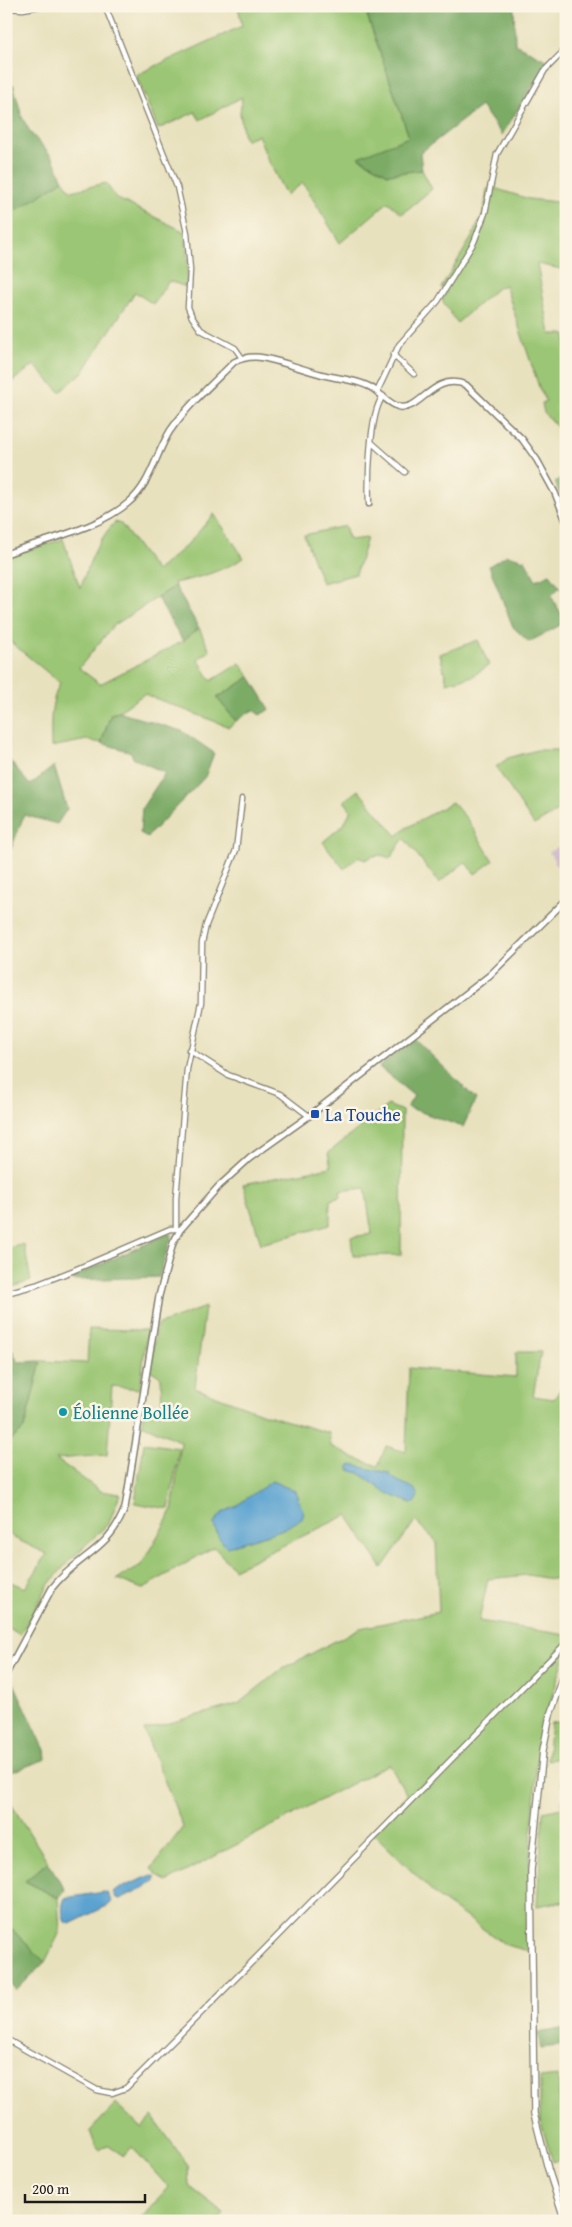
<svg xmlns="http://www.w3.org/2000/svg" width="572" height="2227" font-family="'Gentium Book Plus',serif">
  <rect width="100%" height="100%" fill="#fcf5e5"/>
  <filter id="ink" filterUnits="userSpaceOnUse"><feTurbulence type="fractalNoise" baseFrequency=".02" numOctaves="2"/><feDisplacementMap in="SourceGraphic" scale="10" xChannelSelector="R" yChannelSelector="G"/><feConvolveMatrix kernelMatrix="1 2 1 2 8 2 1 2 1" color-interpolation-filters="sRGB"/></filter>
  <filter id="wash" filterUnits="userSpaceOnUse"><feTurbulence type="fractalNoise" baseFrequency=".0096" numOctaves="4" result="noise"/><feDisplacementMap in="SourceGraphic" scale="20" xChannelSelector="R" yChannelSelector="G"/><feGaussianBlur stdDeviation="1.12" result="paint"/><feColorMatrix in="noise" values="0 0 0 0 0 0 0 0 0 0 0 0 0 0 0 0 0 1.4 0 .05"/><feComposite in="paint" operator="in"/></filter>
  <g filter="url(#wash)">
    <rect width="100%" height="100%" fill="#e8e1be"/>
    <!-- industrial -->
    <path fill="#d1bdcc" d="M566,842v38l-17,-28z"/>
    <!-- green -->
    <path fill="#9bc674" stroke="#5c7148" d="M238,6h126l45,131 -50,21 29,16 34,-4 10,19 -30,25 -14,-12 -48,41 -37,-60 -17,12 -19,-37 -9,-23 -11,5 -3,-2 -4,-25 2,-16 -42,23 -5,-8 -37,17 -22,-54 106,-49z
      M63,180l8,11 35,-8 10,15 69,34 3,32 -2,23 -17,-6 -16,23 -18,-12 -52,80 -23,20 -26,-27 -28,21v-172l31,-16z
      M494,188l35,11 37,4v67l-29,-6 13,70h16v103l-22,-24 -2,-10 4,-2 -6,-11 -35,-105 -9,4 -39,34 -15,-23 5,-10 -6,-2 31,-51 12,-25 3,-23z
      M214,514l30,44c-22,13 -45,20 -70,25l1,3 -62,40 -34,42 21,16 83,-43 16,-13 11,23 -12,8 13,22 29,-18 10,14 -33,21 19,23 -7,6 -85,-33 -26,18 -7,2 -10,29 -14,-3 -36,7c0,-25 -2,-41 9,-64l-54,-45v-81l57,-18 17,49c9,-25 17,-47 35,-66l6,2 35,47 30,-25z
      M345,526l4,14 18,-2 -11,36 -34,9 -18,-48z
      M478,640l11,25 -16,11 -26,7 -7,-29z
      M537,750h29v56l-32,19 -38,-58 12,-9z
      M358,790l39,46 6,-6 49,-28 15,17 26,42 -18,13 -10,-12 -26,21 -35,-45 -14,21c-8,-6 -17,-4 -25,1l-7,-3 -14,12 -21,-27 21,-18 7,-14 -7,-9z
      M388,1105l14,6 -1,144 -48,1 -2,-19 21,-3 -7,-46 -25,3 1,6 -11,3v25l-69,19 -18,-60 88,-17 -3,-14z
      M24,1244l7,37 -25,8v-40z
      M205,1307l-10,81 72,27 62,18 2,13 19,10 28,10 8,-20 20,6 3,-84 107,9v-25h25l-8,44 21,3 8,-12 4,1v173l-9,19 -29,-5 -40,4 -9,42 87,14v17l-22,71 -7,40 -8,109v79l-23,-6 -66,-46 -68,-67 35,-37 -18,-31 -223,118 -15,-13 32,-42 -39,-97 94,-26 42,-34 80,-42 79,-16 -3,-71 -21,-20 -33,47 -35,-53 -113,54 -20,-22 -72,42 -25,-10 24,-14 31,-54 9,-69 -39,-18 2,-17 18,2 -1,-32 -11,-7 7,-45z
      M89,1329l58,1 -7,59 -28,-3 -5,69 -51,4 44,32 20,3 -11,29 -41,39 -19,22 -29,51 -14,-9v-46l19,8 22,-34 -33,-16 -8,-7v-87l18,-15 17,-68 46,2z
      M144,1443l35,5 -10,61 -34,-6z
      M566,1721v69l-4,-3 -1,-29 -14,2 4,-37z
      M6,1796l42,66 -23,19 33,17 2,34 -15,30 -39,-38z
      M566,1798v103l-29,5 6,-94 18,-4 2,-9z
      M558,2076l2,31 6,-1v50l-13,6 -13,-42v-42z
      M116,2104l26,24 10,-12 36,49 1,21 35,27 -5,8h-80l29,-34 -36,-40 -8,9 -17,-11 -7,5 -5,-5 -5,-14z"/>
    <!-- forest -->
    <path fill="#7cab66" stroke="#4c6441" d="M364,6h150l1,38 33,17 -46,74 -21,-29 -61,47 2,17 -34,4 -30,-17 51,-20z
      M13,84l9,33 8,15 23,26 10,22 -26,18 -30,17 -1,-126z
      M566,474v35l-11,-27z
      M507,555l18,5 11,20 14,-6 10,13 -9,9 15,26 -37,20 -16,-15 -24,-61z
      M175,586l24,42 -16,13 -26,-43z
      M250,677l20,32 -10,6 -7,-5 -17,11 -19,-23z
      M118,712l64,19 32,22 -9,24 -58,60 -7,-4 2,-25 23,-35 -32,-15 -2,-6 -30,-9 10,-29z
      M6,756l24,29 24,-19 13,43 -10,15 -33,-9 -18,47z
      M415,1039l61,60 -13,28 -56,-20 7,-11 -35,-29z
      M168,1234l4,1 -13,42 -86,3 2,-4z
      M6,1348h5l7,14 23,-1 -17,68 -18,15z
      M10,1675l35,75 1,9 -40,15v-95z
      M48,1862l17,28 -7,8 -33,-17z
      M6,1924l39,38 -29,29 -9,-14 6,-8 -7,-8z
      M566,2028v17l-25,3 -4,-15z"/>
    <!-- water -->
    <path fill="#5aa2d0" stroke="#3b5f76" d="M352,1465l37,8c2,2 3,5 6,6 8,7 32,8 19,24h-3l-25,-10 -27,-20 -10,-3v-4z
      M272,1481l23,10 9,22 -2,6 -21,11 -54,17c-7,-6 -12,-15 -13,-24l8,-10 14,-7z
      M152,1875l3,1v6l-35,17 -4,-1 -3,-6 2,-2z
      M104,1892l3,1 5,9 -3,3 -39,19 -5,-2c-3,-7 -4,-17 0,-24z"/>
  </g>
  <g filter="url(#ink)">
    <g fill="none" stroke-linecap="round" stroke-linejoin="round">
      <defs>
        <path id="minor" d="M105,6l72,181 10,46 3,37 -2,37 4,10 9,13 34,18 7,10
          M6,8l17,1 17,-3
          M393,355l21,19
          M377,392l22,-47 39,-44 36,-59 11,-29 12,-59 48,-84 21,-21
          M371,442l34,30
          M369,504c-1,-22 0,-90 14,-108
          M189,1050l39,25 52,19 29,22
          M176,1229v-31l11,-129 14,-66 1,-60 4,-18 30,-75 6,-51
          M6,1293l30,-8 36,-14 98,-42h8
          M6,2039l91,51 15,3 14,-5 119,-119 321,-326"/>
        <path id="tertiary" d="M6,554c39,-15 90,-24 122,-51 23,-19 27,-48 42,-72 18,-26 42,-47 64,-69 10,-5 20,-6 30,-4 20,4 40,12 60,17 15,4 30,4 44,11 12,5 19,18 32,21 21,4 33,-35 66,-22l56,54 15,21 18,33 11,28
          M6,1674l46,-86c27,-34 56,-36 73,-80l34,-212 14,-53 7,-13 39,-44 31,-28 59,-42 181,-141 76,-75"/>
        <path id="secondary" d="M565,2221l-17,-52 -14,-55 -3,-244 12,-120 7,-35 16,-45"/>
      </defs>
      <!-- minor casing -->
      <use href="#minor" stroke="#827e6d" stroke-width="7"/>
      <!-- tertiary casing -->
      <use href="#tertiary" stroke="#827e6d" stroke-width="8"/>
      <!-- secondary casing -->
      <use href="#secondary" stroke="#827e6d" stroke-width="8"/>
      <!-- minor -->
      <use href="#minor" stroke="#fff" stroke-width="4.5"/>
      <!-- tertiary -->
      <use href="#tertiary" stroke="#fff" stroke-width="5"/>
      <!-- secondary -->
      <use href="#secondary" stroke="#fff" stroke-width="5.5"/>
    </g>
  </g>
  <!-- markers -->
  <rect fill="#1a4fb4" stroke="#fcf5e5" stroke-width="2" x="310" y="1109" width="10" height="10" rx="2.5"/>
  <circle fill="#0f9aa8" stroke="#fcf5e5" stroke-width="2" cx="63" cy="1412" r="5"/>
  <g text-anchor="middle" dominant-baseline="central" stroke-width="5" stroke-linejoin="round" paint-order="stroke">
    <!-- transit labels -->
    <g font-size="18" fill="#164399" stroke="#fcf5e5" text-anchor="start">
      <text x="325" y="1114">La Touche</text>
    </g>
    <!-- culture labels -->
    <g font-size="18" fill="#0d838f" stroke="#fcf5e5" text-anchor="start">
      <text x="73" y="1412">Éolienne Bollée</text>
    </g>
  </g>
  <!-- margin -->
  <rect width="572" height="2227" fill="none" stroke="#fcf5e5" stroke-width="25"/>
  <!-- scale -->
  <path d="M25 2194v8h120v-8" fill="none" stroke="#1c1c1c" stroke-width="2.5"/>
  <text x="32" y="2194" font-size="15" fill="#1c1c1c" stroke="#fcf5e5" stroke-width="4" paint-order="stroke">200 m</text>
</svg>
